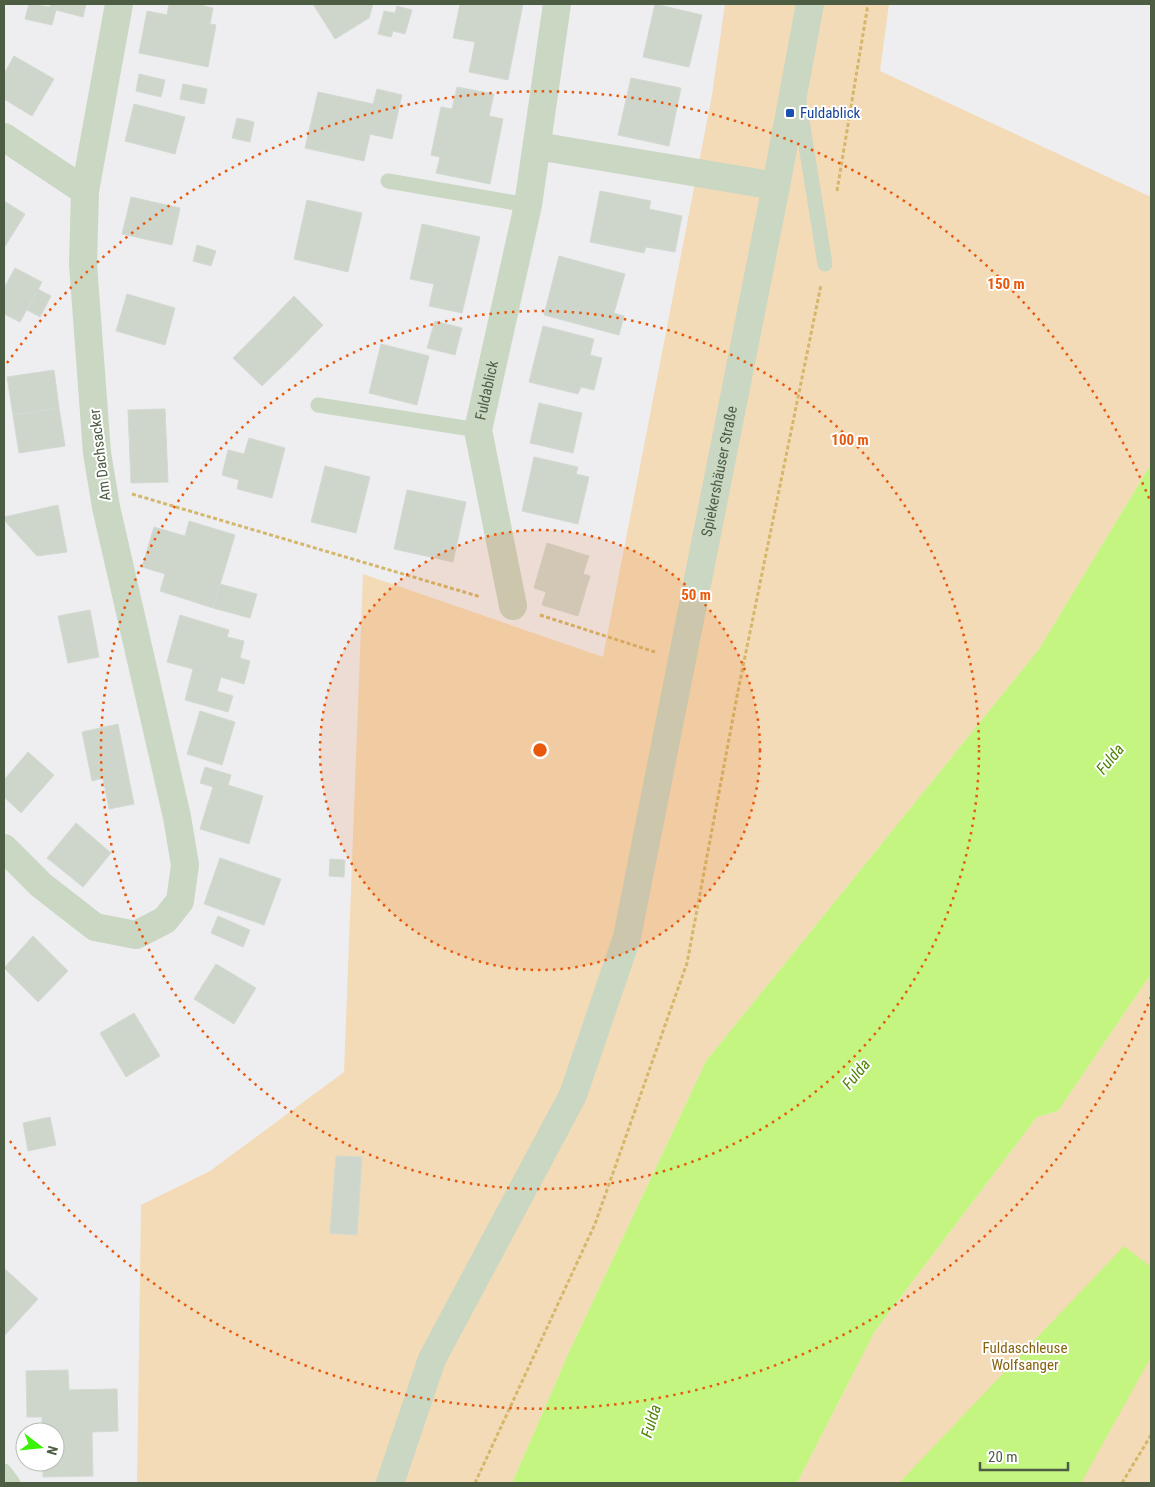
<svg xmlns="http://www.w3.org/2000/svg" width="1155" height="1487" font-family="'Roboto Condensed',sans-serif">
  <rect width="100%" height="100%" fill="#eeeef1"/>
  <!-- green -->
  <path fill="#f3dbb7" d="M725,4h164l-9,67 271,126v267l-112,185 -333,412 -137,291 -57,131h-375l4,-278 69,-34 134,-99 19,-498 240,83 109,-562z
    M1151,974v509h-354l78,-152 162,-214 21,-6z"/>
  <!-- water -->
  <path fill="#c4f580" d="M1151,464v510l-93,137 -21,6 -162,214 -78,152h-285l57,-131 137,-291 333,-412z
    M1124,1246l27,21v90l-70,126h-182z"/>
  <!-- building -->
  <path fill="#ced6cc" stroke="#d2dad1" d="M29,4l21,3 1,-3h35l-3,13 -27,-7 -4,15 -27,-6z
    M169,4h28l16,4 -3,16 6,1 -8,42 -69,-14 8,-42 20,4z
    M313,4h60l-4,14 -34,21z
    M460,4h63l-15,76 -39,-8 6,-30 -22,-4z
    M655,4l47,11 -13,52 -46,-10z
    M397,6l15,4 -7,24 -12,-3 -2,6 -13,-3 6,-23 11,2z
    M14,56l40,23 -22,37 -28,-17v-25z
    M139,74l26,6 -4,17 -25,-6z
    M631,78l50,10 -12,58 -51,-11z
    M183,84l24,5 -3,15 -24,-5z
    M457,87l37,7 -5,22 14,3 -13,65 -54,-11 4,-16 -9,-2 10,-48 11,2z
    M377,89l25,6 -10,44 -22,-5 -6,27 -59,-13 13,-56 55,12z
    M134,104l51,13 -10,37 -50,-13z
    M237,118l17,4 -4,20 -18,-4z
    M600,191l51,10 -2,8 33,7 -7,36 -29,-5 -2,6 -54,-11z
    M131,197l49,11 -8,37 -50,-11z
    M307,200l55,13 -14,59 -54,-13z
    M4,201l21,13 -21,34z
    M422,224l58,13 -18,76 -33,-7 5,-22 -24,-5z
    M197,245l19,6 -5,15 -18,-5z
    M559,256l66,18 -11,39 10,3 -5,19 -75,-20z
    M15,268l27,14 -22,40 -16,-8v-26z
    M38,289l13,7 -11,21 -13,-7z
    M127,294l48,14 -10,37 -49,-14z
    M294,296l29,29 -29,30 -29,-29z
    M435,321l27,7 -7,27 -28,-7z
    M265,326l29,29 -32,31 -29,-28z
    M543,326l51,13 -4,16 12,3 -8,32 -13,-3 -3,7 -49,-12z
    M381,344l48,12 -12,49 -48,-12z
    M54,370l5,38 -46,7 -6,-38z
    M539,403l43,10 -9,40 -43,-10z
    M59,408l6,38 -46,7 -6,-38z
    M165,409l3,73 -37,1 -3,-73z
    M249,438l36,10 -13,50 -35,-9 2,-9 -17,-5 6,-25 16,4z
    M534,457l44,10 -2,7 13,3 -11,47 -56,-13z
    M325,466l45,11 -14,56 -45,-11z
    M407,490l59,12 -13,60 -59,-13z
    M58,505l9,47 -30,4 -33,-36v-3z
    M189,521l46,14 -22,73 -53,-17 5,-17 -23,-7 12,-40 31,9z
    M547,543l42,13 -6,18 7,2 -12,40 -36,-11 4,-13 -12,-4z
    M220,584l37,10 -7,24 -37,-10z
    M90,610l9,47 -31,6 -10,-47z
    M180,615l49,15 -2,7 17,4 -4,17 10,3 -6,23 -23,-7 -4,14 16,5 -5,16 -43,-12 8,-31 -26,-7z
    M200,711l35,11 -13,43 -35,-11z
    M118,724l16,80 -25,5 -6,-31 -11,3 -10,-49z
    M28,752l26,23 -33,38 -17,-16v-17z
    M205,767l26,8 -3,10 35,11 -14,48 -49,-15 13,-42 -13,-4z
    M76,823l35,30 -28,34 -36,-29z
    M220,858l61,21 -17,46 -60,-21z
    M330,859l15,1 -1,17 -15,-1z
    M218,916l32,14 -7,17 -32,-14z
    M33,936l35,35 -30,31 -34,-34z
    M216,964l40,24 -22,36 -40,-25z
    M134,1013l26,43 -34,21 -26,-44z
    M50,1117l6,28 -28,6 -5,-28z
    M336,1156l26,1 -5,78 -27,-2z
    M5,1269l33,30 -34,37v-66z
    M68,1370l1,20 48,-1 1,42 -26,1 1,44 -50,1v-15h12v-30h-13v-15h-15l-1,-46z"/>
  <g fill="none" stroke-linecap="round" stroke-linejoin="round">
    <!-- path -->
    <path stroke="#d5b76c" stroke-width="3" stroke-dasharray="4 2.5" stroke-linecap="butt" d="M837,191l31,-187
      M132,494l349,103
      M540,615l115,37
      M475,1483l120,-259 92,-261 51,-272 83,-406
      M1122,1483l29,-48"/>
    <!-- service -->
    <path stroke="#c9d7c3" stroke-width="15" d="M799,102l26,162
      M388,181l140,24
      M318,405l160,25
      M4,1471l9,12"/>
    <!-- minor -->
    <g stroke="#c9d7c3" stroke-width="28">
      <path d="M4,137l81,54"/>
      <path d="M537,146l239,40"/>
      <path id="s1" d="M513,606l-35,-176 50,-225 29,-201"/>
      <path d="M4,848l37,37 54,42 41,8 29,-15 15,-19 5,-36 -8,-48 -71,-310 -9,-54 -14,-189 2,-73 34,-187"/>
    </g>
    <!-- tertiary -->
    <path stroke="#c9d7c3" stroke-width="28" id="s2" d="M390,1483l42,-124 141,-264 54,-158 149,-751 34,-182"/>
  </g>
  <!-- distance rings -->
  <circle cx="540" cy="750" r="220" fill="#e8590c" fill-opacity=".12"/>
  <g fill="none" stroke="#e8590c" stroke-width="2.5" stroke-dasharray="2.5 5">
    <circle cx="540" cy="750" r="220"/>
    <circle cx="540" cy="750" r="439"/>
    <path d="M1151 997A659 659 0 0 1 7 1137M7 363A659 659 0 0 1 1151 503"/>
  </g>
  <!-- markers -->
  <rect fill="#1a4fb4" stroke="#fff" stroke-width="2" x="785" y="108" width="10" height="10" rx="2.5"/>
  <g text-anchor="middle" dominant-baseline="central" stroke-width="4" stroke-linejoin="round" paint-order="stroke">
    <!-- transit labels -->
    <g font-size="15" fill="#164399" stroke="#fff" text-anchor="start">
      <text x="800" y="113">Fuldablick</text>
    </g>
    <!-- street labels -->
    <g font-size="15" fill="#4c5d44" stroke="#fff">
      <text stroke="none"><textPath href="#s1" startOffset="220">Fuldablick</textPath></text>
      <text transform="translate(100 455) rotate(-97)">Am Dachsacker</text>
      <text stroke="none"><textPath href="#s2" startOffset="1072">Spiekershäuser Straße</textPath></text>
    </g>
    <!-- park labels -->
    <g font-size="15" fill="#86630d" stroke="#fff">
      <text x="1025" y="1348">Fuldaschleuse<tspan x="1025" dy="17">Wolfsanger</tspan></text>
    </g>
    <!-- water labels -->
    <g font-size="16" font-style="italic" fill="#4f8405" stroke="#fff">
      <text transform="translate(1110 759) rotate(-51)">Fulda</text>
      <text transform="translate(856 1074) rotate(-51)">Fulda</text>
      <text transform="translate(651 1421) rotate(-73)">Fulda</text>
    </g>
  </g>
  <circle cx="540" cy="750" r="8" fill="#e8590c" stroke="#fff" stroke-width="2.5"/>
  <g font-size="15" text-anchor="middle" font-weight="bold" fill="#e8590c" stroke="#fff" stroke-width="4" stroke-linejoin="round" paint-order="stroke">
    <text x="1006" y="289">150 m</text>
    <text x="850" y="445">100 m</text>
    <text x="696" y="600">50 m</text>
  </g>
  <!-- border -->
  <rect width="1155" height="1487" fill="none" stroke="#4c5d44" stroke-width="10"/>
  <!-- north arrow -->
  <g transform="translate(40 1447) rotate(106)"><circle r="24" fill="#ffffff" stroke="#b7beb4"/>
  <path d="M0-4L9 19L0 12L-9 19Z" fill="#3cf206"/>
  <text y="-8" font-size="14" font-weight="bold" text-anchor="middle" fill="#4c5d44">N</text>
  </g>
  <!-- scale -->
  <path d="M980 1462v8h88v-8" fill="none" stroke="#4c5d44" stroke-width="2.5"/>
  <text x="988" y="1462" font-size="15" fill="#4c5d44" stroke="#ffffff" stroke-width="4" paint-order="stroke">20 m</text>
</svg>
